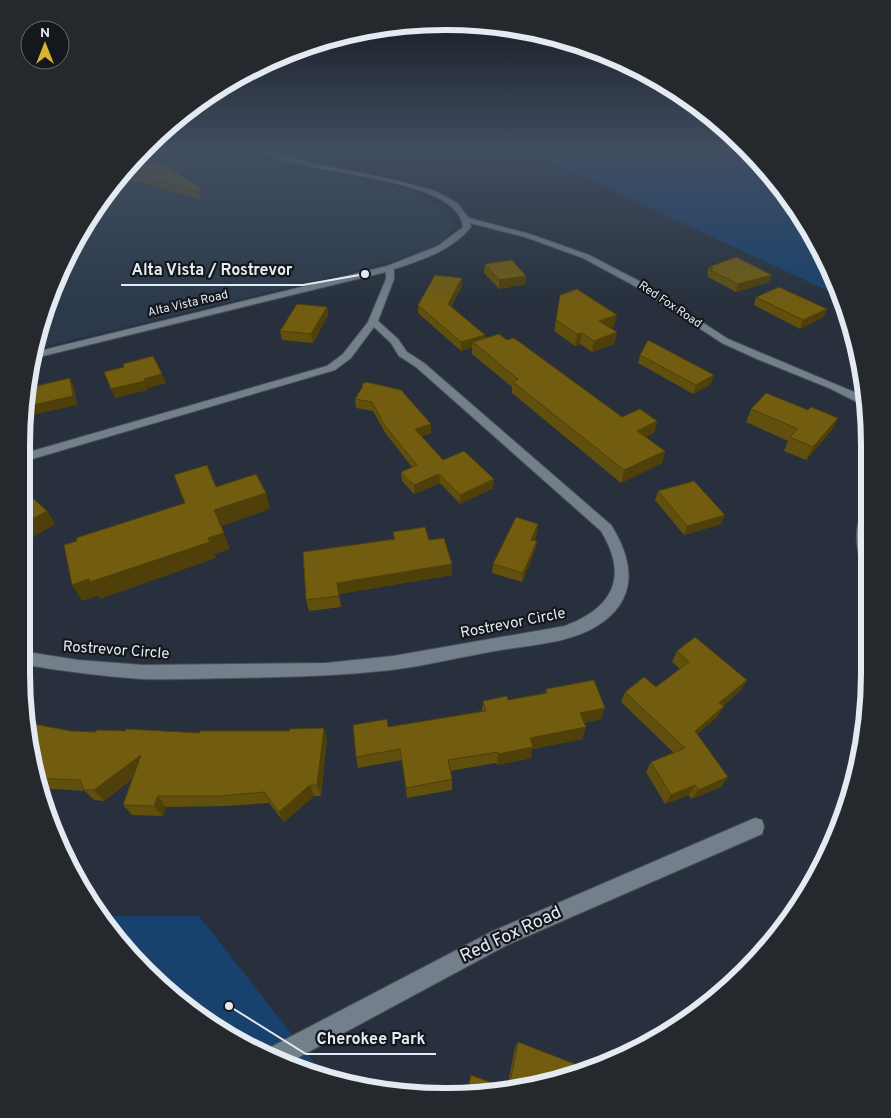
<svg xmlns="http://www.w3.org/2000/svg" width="891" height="1118" font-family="Overpass,sans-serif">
  <rect width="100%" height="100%" fill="#27303c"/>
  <!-- built -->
  <path fill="#2b394a" d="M146,150h98l165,40 37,19 9,18 -21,23 -82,22 -316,77 8,-40 34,-76 48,-67z"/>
  <!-- green -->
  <path fill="#19416d" d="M526,150h221l18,16 48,68 26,62z
    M102,916h97l128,163 -94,-39 -88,-68z"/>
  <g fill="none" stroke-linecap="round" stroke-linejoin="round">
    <defs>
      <path id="minor" d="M260,150h8l40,12 91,19 36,10 22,12 12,15 61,16 59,21 50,26 89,58 126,53 12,7 1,8 -38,-19 -72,-29 -35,-16 -89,-58 -50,-27 -58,-21 -55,-14 1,4c-20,24 -49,33 -77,42v10l-16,42 20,18 9,13 17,11 187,162c23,36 28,75 -14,101 -29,18 -69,19 -102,25 -35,6 -70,15 -104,19 -52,6 -103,7 -155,8 -31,0 -63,2 -95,1 -40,-3 -80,-8 -120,-15v-13l57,9 65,5 183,-2 67,-7 172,-30c48,-18 64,-49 36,-95l-185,-164 -17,-11 -8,-13 -17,-16 -23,31 -16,12 -313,92v-8l305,-88 16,-12 25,-32 18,-43v-7l-351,86v-6l352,-86 51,-20 25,-19c-5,-53 -164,-50 -203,-77z
        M869,507v67l-5,-1 -2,-4c-6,-22 -9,-41 2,-61z
        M755,818l7,2 2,7 -2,7 -255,111 -219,118 -23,-10 2,-4 226,-118z"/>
    </defs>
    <!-- minor casing -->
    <use href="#minor" stroke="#474f58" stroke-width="2"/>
    <!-- minor -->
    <use href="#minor" fill="#747f8c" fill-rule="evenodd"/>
  </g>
  <!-- wall -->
  <path fill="#614f0d" d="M124,169l76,19 2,7 -2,4 -78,-22 -1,-3z
    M485,264l41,20 -27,5 -15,-16z
    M709,267l60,15 -33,10 -28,-15v-3h-1z
    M462,286l-11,21 34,28v3l22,2 115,77 35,4 -3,12 -8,4 19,14 -3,12 -41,20 -109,-90v-6l-40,-33v-7l-11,4 -43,-38v-8z
    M756,297l71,12 -4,8 -23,12 -46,-24z
    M327,307l1,8 -15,28 -31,-3 -2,-9z
    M556,320l58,6 -4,2 7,4 -3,12 -22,8 -12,-8 -5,2 -21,-15z
    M640,355l71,29 -18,10 -55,-31z
    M362,384l69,40v9l-10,3 22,24 50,28 -33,16 -20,-21 -26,11 -12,-13 -1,-9 11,-5 -26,-33 -13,-23 -17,-3 -1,-9 8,-12z
    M751,409l57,1 30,8 -7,13 -25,29 -22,-9 4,-10 -42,-19z
    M658,491l63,33 -37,11 -29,-35z
    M22,494l25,17 8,13 -24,14 -9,-9z
    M393,532l36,8 23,35 -113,19 2,13 -32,4 -3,-11 88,-61z
    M537,533l-3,8h3l-2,9 -13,32 -30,-9 1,-9z
    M677,651l70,29 -7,11 -17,15 -6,11 -20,17 31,43 -7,10 -30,12 -2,-4 -24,9 -19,-32 5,-10 23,-9 -53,-51 4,-10 31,-5 24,-18 -8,-7z
    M546,689l55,30 -17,4 2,4 -4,12 -50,10 -1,9 -34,7 -1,-2 -46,8 2,8v11l-45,8 -5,-38 -44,8 -2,-11 32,-30 94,-16 1,-10 25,-1 37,-7z
    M28,723l43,8 25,1 29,-1 75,2 127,6 -6,57h-7l-30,26 -15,-19 -42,3 -61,1 -3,9 -31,-1 -9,-10 9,-26 -28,22 -10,-1 -9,-9 -47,-3 -2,-6z
    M518,1042l37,40 -88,12 40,-6 8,-41z"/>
  <!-- shaded-wall -->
  <path fill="#4f400a" d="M200,188l2,7 -2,4 -1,-7z
    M772,275l-3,7 -33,10 2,-8z
    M526,276v8l-27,5v-9z
    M462,278v8l-14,27v-9z
    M327,307l1,8 -15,28 -2,-9z
    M827,309l-4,8 -23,12 3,-9z
    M617,315l-3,11 -17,7 2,-12z
    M617,332l-3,12 -22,8 2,-11z
    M582,333l-2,11 -5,2 2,-12z
    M485,335l-1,8 -11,-1 -1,5 -11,4v-9z
    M162,374l4,9 -18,5 -4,-9z
    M714,375l-3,9 -18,10 3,-9z
    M70,378l4,9 3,18 -45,10 -4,-9z
    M145,381l3,9 -33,8 -4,-9z
    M838,418l-7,13 -25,29 7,-13z
    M657,421l-3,12 -20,10 3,-12z
    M431,424v9l-16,5v-9z
    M665,451l-3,12 -41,20 3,-13z
    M439,474l1,9 -26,11v-9z
    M494,479l-1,9 -33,16v-9z
    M266,493l4,16 -50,18 -6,-17z
    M47,511l8,13 -24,14 -8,-14z
    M725,515l-4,9 -37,11 3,-9z
    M538,524l-1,9 -7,16 1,-9z
    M224,533l6,16 -15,5 -7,-16z
    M537,541l-2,9 -13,32 1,-9z
    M210,542l6,16 -116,41 -2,-3 -16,5 -10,-16z
    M452,564v11l-113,19 2,13 -4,-24z
    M747,680l-7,11 -27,23 6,-11z
    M724,706l-7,11 -28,24 6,-10z
    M605,708l-4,11 -24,6 3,-12z
    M586,727l-4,12 -50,10 -1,9 -34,7 1,-11 32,-16z
    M324,728l3,11 -6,57 -4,-11z
    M141,755l8,11 -45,35 -10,-11z
    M728,777l-7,10 -30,12 7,-9z
    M310,785l4,11 -30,26 -5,-10z
    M695,785l-6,10 -24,9 6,-9z
    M158,796l8,11 -3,9 -9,-10z"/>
  <!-- building -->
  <path fill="#715c0f" stroke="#4f400a" d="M159,161l41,27 -1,4 -76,-21 1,-2z
    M736,257l36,18 -34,9 -28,-14 3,-2 -4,-1z
    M512,260l14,16 -27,4 -14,-16z
    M435,275l27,3 -14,26 37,31 -24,7 -43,-37z
    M779,287l48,22 -24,11 -47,-23z
    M577,289l40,26 -18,6 18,11 -23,9 -12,-8 -5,1 -21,-14 4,-25z
    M297,304l30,3 -16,27 -31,-3z
    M499,334l8,6 7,-2 108,79 18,-8 17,12 -20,10 28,20 -41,19 -111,-88 5,-3 -45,-37z
    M648,340l66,35 -18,10 -56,-30z
    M153,356l9,18 -18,5 1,2 -34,8 -7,-17 20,-5 -1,-3z
    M70,378l3,18 -45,10 -1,-11 1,-7z
    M366,382l35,8 30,34 -16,5 28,31 21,-9 30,28 -34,16 -21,-21 -25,11 -13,-13 16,-7 -32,-39 -13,-24 -17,-3 8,-13 -1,-2z
    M766,393l42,17 3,-3 27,11 -25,29 -23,-10 8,-8 -47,-20z
    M207,465l9,22 40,-13 10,19 -52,17 10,23 -16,5 2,4 -120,40 -1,-3 -17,6 -8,-40 13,-4 -1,-3 109,-35 -11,-28z
    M694,481l31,34 -38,11 -29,-35z
    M26,492l21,19 -24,13h-1v-30z
    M516,517l22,7 -7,16 6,1 -14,32 -30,-9z
    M425,527l4,13 15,-2 8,26 -115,19 2,13 -33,4 -3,-48 92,-13 -2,-7z
    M695,637l52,43 -28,23 5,3 -29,25 33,46 -30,13 -3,-5 -24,10 -20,-33 34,-14 -60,-56 19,-15 12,10 33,-25 -12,-11z
    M594,680l11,28 -25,5 6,14 -56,11 3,9 -35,7v-2l-50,8 4,19 -46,9 -6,-39 -44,8 -3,-32 34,-6 1,8 98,-16 -3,-10 24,-5 1,4 39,-7 -1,-4z
    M28,723l43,8 25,1 1,-2 28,1 1,-2 74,4v-2h89l1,-2 34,-1 -7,57h-7l-31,27 -15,-20 -43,4h-63l-4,10 -31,-1 18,-50 -47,35h-10l-4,-10 -45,-2z
    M518,1042l70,27 -33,13 -46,6z
    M471,1075l37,14 -41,5z"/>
  <!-- sky -->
  <linearGradient id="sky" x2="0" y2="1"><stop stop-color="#151a21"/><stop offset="0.49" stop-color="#414e61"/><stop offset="1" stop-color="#414e61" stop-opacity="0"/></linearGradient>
  <rect width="891" height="306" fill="url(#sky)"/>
  <g text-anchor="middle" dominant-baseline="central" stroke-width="4.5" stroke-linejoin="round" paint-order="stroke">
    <!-- far-street labels -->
    <g font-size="12" fill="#e3eaf1" stroke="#14181d">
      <text transform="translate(188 304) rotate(-13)">Alta Vista Road</text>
      <text transform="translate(670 305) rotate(34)">Red Fox Road</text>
    </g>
    <!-- street labels -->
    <g font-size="15" fill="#e3eaf1" stroke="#14181d">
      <text transform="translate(513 624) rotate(-11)">Rostrevor Circle</text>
      <text transform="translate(116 651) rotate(4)">Rostrevor Circle</text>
    </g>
    <!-- near-street labels -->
    <g font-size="18" fill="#e3eaf1" stroke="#14181d">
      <text transform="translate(511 935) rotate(-25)">Red Fox Road</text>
    </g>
  </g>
  <!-- crop -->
  <path d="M0 0H891V1118H0ZM445 30H446A415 415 0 0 1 861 445V673A415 415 0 0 1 446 1088H445A415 415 0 0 1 30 673V445A415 415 0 0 1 445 30Z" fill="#25292e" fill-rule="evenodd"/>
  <path fill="none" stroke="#e3eaf1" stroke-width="6" d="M445 30H446A415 415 0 0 1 861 445V673A415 415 0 0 1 446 1088H445A415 415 0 0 1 30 673V445A415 415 0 0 1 445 30Z"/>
  <!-- callouts -->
  <path fill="none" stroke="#e3eaf1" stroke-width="2" d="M365 274L303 285H121M229 1006L306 1054H436"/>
  <g fill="#e3eaf1" stroke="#14181d" stroke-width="2">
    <circle cx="365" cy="274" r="5"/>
    <circle cx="229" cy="1006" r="5"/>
  </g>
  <g font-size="16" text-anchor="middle" font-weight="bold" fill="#e3eaf1" stroke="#14181d" stroke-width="4.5" stroke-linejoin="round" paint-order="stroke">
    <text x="212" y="275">Alta Vista / Rostrevor</text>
    <text x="371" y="1044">Cherokee Park</text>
  </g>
  <!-- north arrow -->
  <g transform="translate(45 45)"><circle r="24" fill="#14181d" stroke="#676c72"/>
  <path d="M0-4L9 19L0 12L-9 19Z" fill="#d9b334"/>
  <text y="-8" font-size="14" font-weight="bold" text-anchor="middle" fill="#e3eaf1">N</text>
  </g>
</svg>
